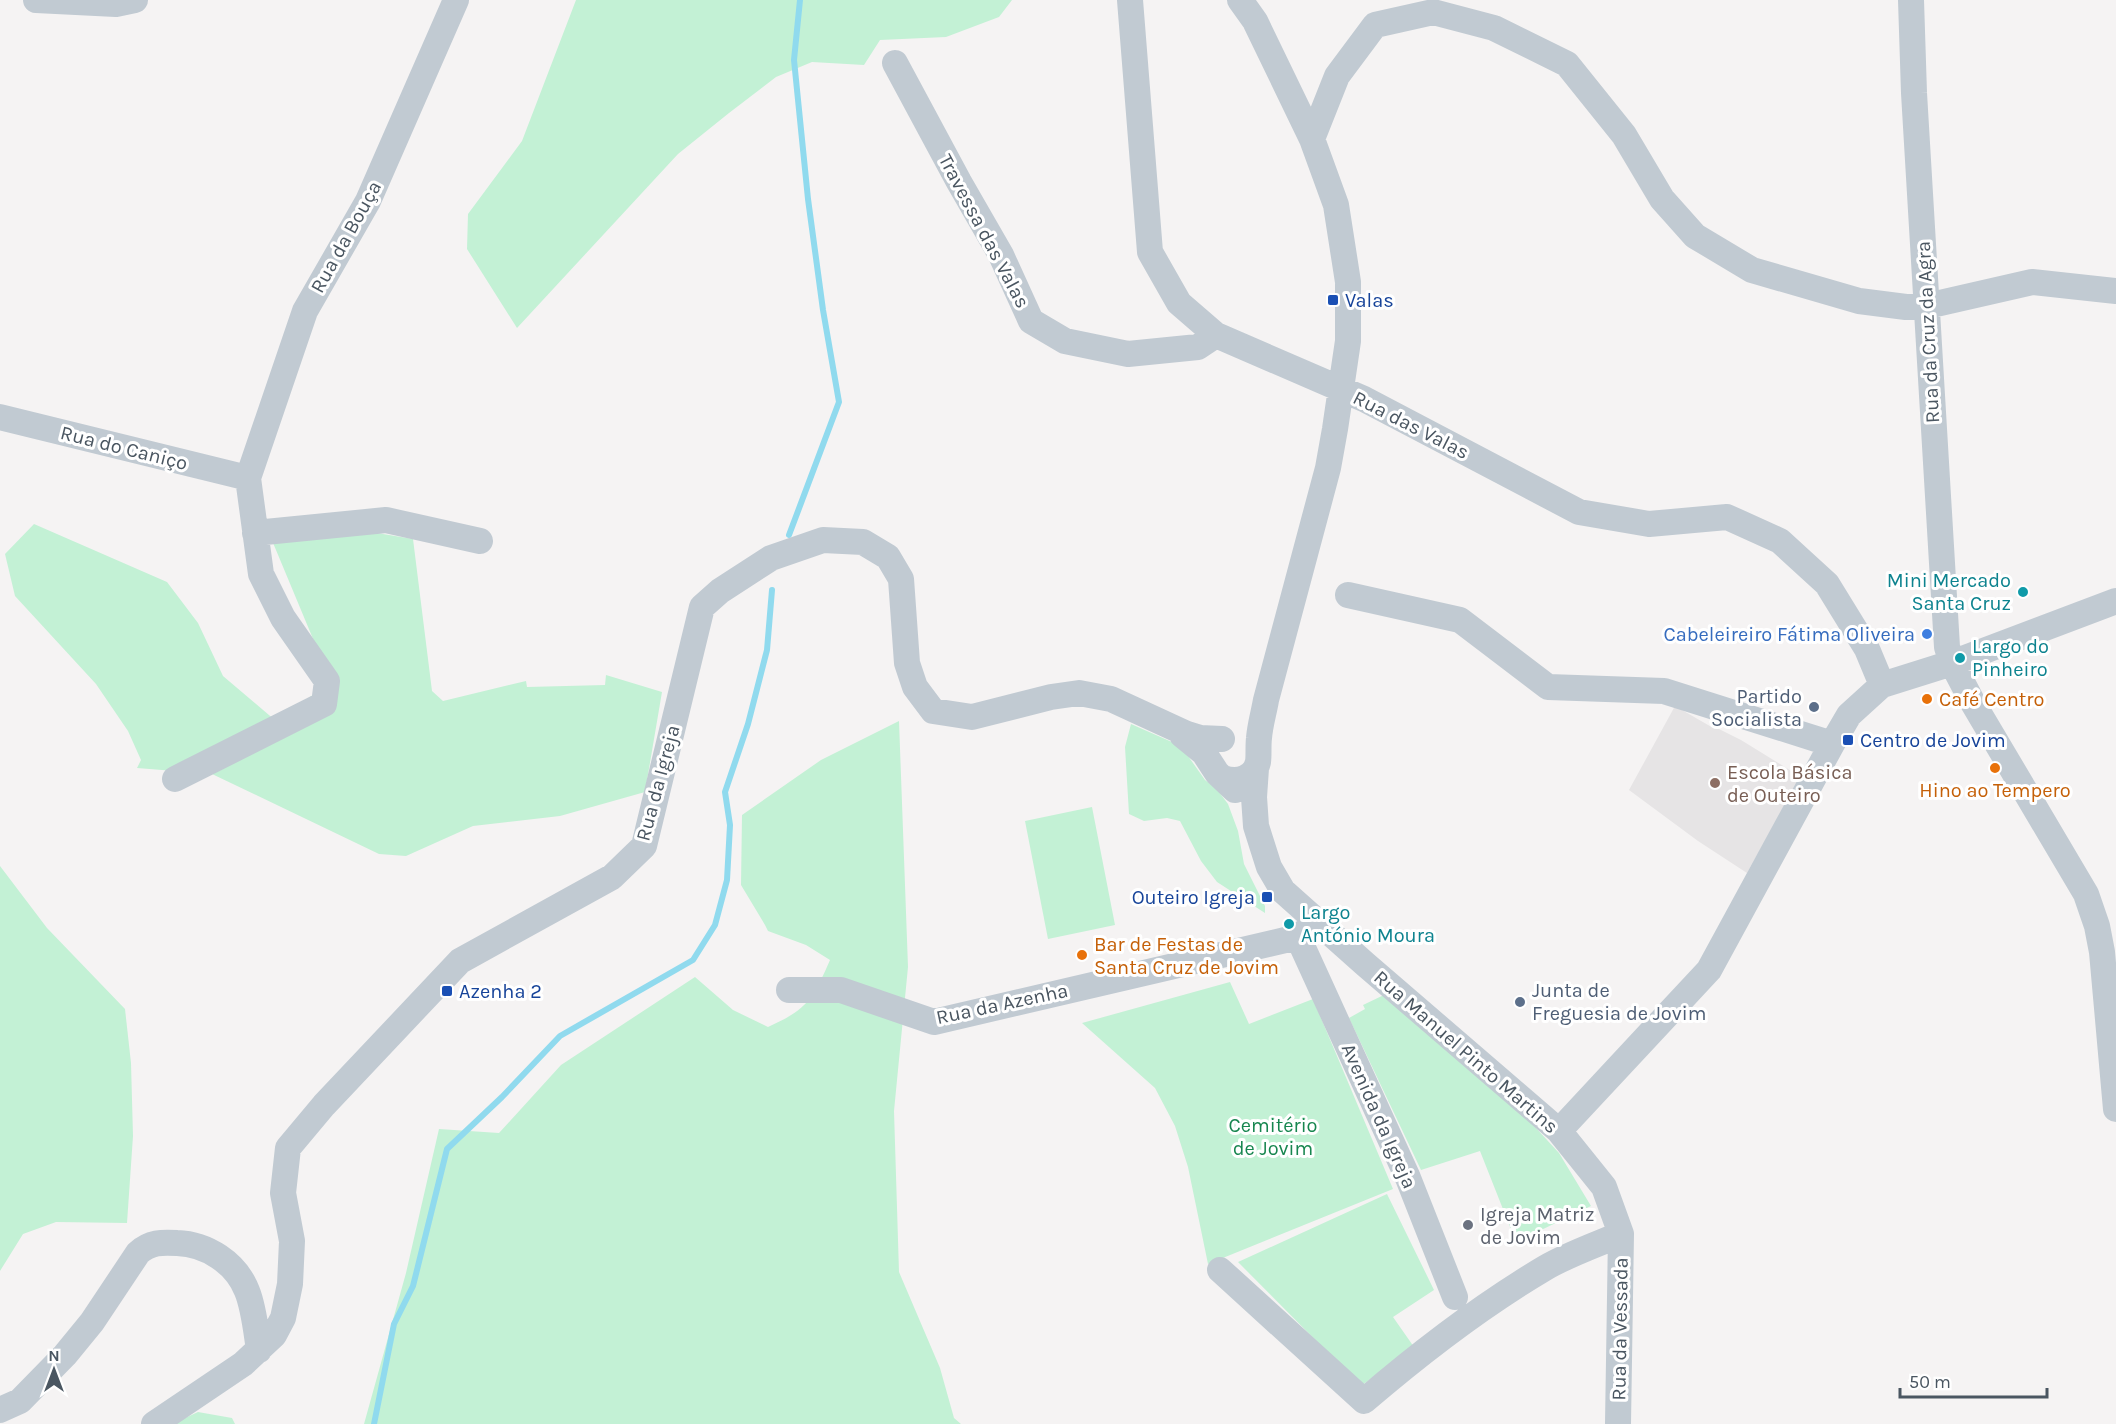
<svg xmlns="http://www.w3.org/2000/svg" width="2116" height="1424" font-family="Karla,sans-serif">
  <rect width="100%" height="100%" fill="#f5f3f3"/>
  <!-- education -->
  <path fill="#e6e4e5" d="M1675,706l40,23 2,-1 24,12 60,37 -54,96 -49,-32 -69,-51z"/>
  <!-- green -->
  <path fill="#c3f1d5" d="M576,0h436l-13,17 -53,20 -66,3 -16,25 -52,-3 -36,15 -47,36 -51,41 -161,174 -50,-79 1,-35 54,-73z
    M34,524l133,58 31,41 25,53 53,45 55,-39 -60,-144 70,-11 72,12 19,152 11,10 83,-20 1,6 78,-2 1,-10 56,17 -17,100 -85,24 -87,10 -67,30 -27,-2 -167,-80 -75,-6 4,-8 -13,-29 -32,-47 -81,-88 -10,-42z
    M899,721l9,246 -14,144 5,161 41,96 14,50 7,6h-597l42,-151 33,-144 60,4 62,-68 134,-88 38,33 35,17c40,-18 45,-28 62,-67l-24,-15 -38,-14 -3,-6 -24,-40 1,-70 79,-55z
    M1131,724l50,22 24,34 11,8 12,16 10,27 6,33 21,42v7l-48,-31 -16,-21 -21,-40 -13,-3 -23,3 -15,-7 -4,-67z
    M1092,807l23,118 -67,14 -23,-118z
    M0,866l47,62 78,81 6,54 2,73 -6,87 -71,-1 -33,12 -23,37z
    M1230,982l19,42 64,-25 80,190 -185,75 -20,-97 -13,-41 -20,-38 -73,-65z
    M1386,994l138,121 35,38 32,53 -75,36 -36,-91 -59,19 -72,-152 16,-9 -2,-4z
    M1387,1194l47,96 -41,27 21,30 -53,39 -123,-124z
    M198,1412l34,6 3,6h-63z"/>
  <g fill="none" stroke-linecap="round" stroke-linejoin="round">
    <!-- stream -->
    <path stroke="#90daee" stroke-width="6" d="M789,535l50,-133 -16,-92 -15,-111 -14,-139 6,-60
      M374,1424l20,-100 19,-38 34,-137 55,-52 58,-61 133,-76 22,-35 12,-45 3,-55 -5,-33 23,-68 19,-74 5,-60"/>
    <!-- minor -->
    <path stroke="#c1cad2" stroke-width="26" d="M36,0l80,4 19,-4
      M1130,0l20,252 29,51 37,32 148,64 215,113 70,12 78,-7 53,24 47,43 40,65 15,36
      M1911,0l3,93 33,554 5,16 21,40 113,191 11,32 5,26 14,157
      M895,63l64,119 42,73 30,66 34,20 63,13 70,-7 18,-12
      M1312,139l25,-63 38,-51 58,-13 61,16 73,36 57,71 38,64 33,37 57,34 107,31 47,6 21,-1 105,-24 84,9
      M0,417l248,61
      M255,533l131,-13 94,21
      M1348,595l112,25 88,67 116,4 168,53
      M1182,735l22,18 13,20 18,17
      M1256,768l-2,29 2,29 13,41 14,24 82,73 194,167 45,56 17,47 -3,190
      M1223,778c14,5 31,1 35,-16 1,-7 0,-16 1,-24 1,-13 5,-26 7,-38l62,-232 7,-39 13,-88v-59l-12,-77 -24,-66 -57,-118 -15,-21
      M175,779l149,-75 3,-23 -44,-63 -22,-44 -13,-96 57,-167 63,-110 88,-201
      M1298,937l110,241 47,119
      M789,990h52l93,32 364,-85 19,-15
      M1559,1131l150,-161 123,-226 17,-29 33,-30 70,-22 164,-62
      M1220,1270l144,131c57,-49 117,-95 181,-133 24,-14 51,-23 76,-34
      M0,1410l20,-9 45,-46 27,-33 46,-69c12,-11 24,-11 39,-10 30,1 59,20 70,48 7,17 9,40 12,59
      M154,1424l89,-60 31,-29 9,-17 7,-34 2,-43 -9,-48 5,-45 36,-43 136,-144 152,-84 32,-31 58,-239 18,-16 51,-33 52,-18 40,2 25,15 13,22 6,84 8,24 18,24 39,6 79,-20 28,-4 32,6 76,35 13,4 22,1"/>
  </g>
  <!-- markers -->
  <g fill="#1a4fb4" stroke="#fff" stroke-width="2">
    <rect x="1327" y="294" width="12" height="12" rx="3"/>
    <rect x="1842" y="734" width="12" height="12" rx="3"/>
    <rect x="1261" y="891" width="12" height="12" rx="3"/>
    <rect x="441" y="985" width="12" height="12" rx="3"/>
  </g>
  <g fill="#0f9aa8" stroke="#fff" stroke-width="2">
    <circle cx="2023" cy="592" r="6"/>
    <circle cx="1960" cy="658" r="6"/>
    <circle cx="1289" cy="924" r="6"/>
  </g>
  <circle fill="#3f7fe0" stroke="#fff" stroke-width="2" cx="1927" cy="634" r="6"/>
  <g fill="#e8710a" stroke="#fff" stroke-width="2">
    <circle cx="1927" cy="699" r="6"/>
    <circle cx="1995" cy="768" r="6"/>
    <circle cx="1082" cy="955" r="6"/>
  </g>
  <g fill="#5c6f8a" stroke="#fff" stroke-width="2">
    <circle cx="1814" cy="707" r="6"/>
    <circle cx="1520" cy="1002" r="6"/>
  </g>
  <circle fill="#8d6e63" stroke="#fff" stroke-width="2" cx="1715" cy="783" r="6"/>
  <circle fill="#6b7280" stroke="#fff" stroke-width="2" cx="1468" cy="1225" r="6"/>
  <g text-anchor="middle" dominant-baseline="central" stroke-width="6" stroke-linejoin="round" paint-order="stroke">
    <!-- street labels -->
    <g font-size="20" fill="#4a5661" stroke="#fff">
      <text transform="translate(984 231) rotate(62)">Travessa das Valas</text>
      <text transform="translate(346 237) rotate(-61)">Rua da Bouça</text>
      <text transform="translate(1928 332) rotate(-93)">Rua da Cruz da Agra</text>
      <text transform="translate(1411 425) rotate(27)">Rua das Valas</text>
      <text transform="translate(124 448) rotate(14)">Rua do Caniço</text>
      <text transform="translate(658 783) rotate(-75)">Rua da Igreja</text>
      <text transform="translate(1002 1004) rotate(-12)">Rua da Azenha</text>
      <text transform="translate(1466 1052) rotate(41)">Rua Manuel Pinto Martins</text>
      <text transform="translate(1379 1116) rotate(66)">Avenida da Igreja</text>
      <text transform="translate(1620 1329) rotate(-89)">Rua da Vessada</text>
    </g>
    <!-- transit labels -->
    <g font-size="20" fill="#164399" stroke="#fff" text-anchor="start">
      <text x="1345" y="300">Valas</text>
      <text x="1860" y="740">Centro de Jovim</text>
      <text x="1255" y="897" text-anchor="end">Outeiro Igreja</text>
      <text x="459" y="991">Azenha 2</text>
    </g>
    <!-- culture labels -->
    <g font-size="20" fill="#0d838f" stroke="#fff" text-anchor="start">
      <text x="2011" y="580" text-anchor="end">Mini Mercado<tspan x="2011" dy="23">Santa Cruz</tspan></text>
      <text x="1972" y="646">Largo do<tspan x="1972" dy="23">Pinheiro</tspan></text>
      <text x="1301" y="912">Largo<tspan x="1301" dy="23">António Moura</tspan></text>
    </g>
    <!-- shop labels -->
    <g font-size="20" fill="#366cbe" stroke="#fff" text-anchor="end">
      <text x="1915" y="634">Cabeleireiro Fátima Oliveira</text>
    </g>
    <!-- service labels -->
    <g font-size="20" fill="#4e5e75" stroke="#fff" text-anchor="end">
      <text x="1802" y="696">Partido<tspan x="1802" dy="23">Socialista</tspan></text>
      <text x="1532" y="990" text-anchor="start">Junta de<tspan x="1532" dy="23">Freguesia de Jovim</tspan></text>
    </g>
    <!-- food labels -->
    <g font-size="20" fill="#c56008" stroke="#fff" text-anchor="start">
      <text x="1939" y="699">Café Centro</text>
      <text x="1995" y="790" text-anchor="middle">Hino ao Tempero</text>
      <text x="1094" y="944">Bar de Festas de<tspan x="1094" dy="23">Santa Cruz de Jovim</tspan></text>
    </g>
    <!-- education labels -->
    <g font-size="20" fill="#785e54" stroke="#fff" text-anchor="start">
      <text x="1727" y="772">Escola Básica<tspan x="1727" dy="23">de Outeiro</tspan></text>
    </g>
    <!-- park labels -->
    <g font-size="20" fill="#17864f" stroke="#fff">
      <text x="1273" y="1125">Cemitério<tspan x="1273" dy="23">de Jovim</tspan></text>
    </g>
    <!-- worship labels -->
    <g font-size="20" fill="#5b616d" stroke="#fff" text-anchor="start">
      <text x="1480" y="1214">Igreja Matriz<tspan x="1480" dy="23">de Jovim</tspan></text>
    </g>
  </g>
  <!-- north arrow -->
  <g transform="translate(54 1370)" stroke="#ffffff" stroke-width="4.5" paint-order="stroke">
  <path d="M0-4.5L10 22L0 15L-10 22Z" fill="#4a5661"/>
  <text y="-9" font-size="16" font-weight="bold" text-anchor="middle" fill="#4a5661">N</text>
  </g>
  <!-- scale -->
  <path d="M1900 1388v9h147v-9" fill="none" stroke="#4a5661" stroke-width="3"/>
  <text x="1909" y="1388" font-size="18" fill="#4a5661" stroke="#ffffff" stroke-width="4.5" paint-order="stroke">50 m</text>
</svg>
